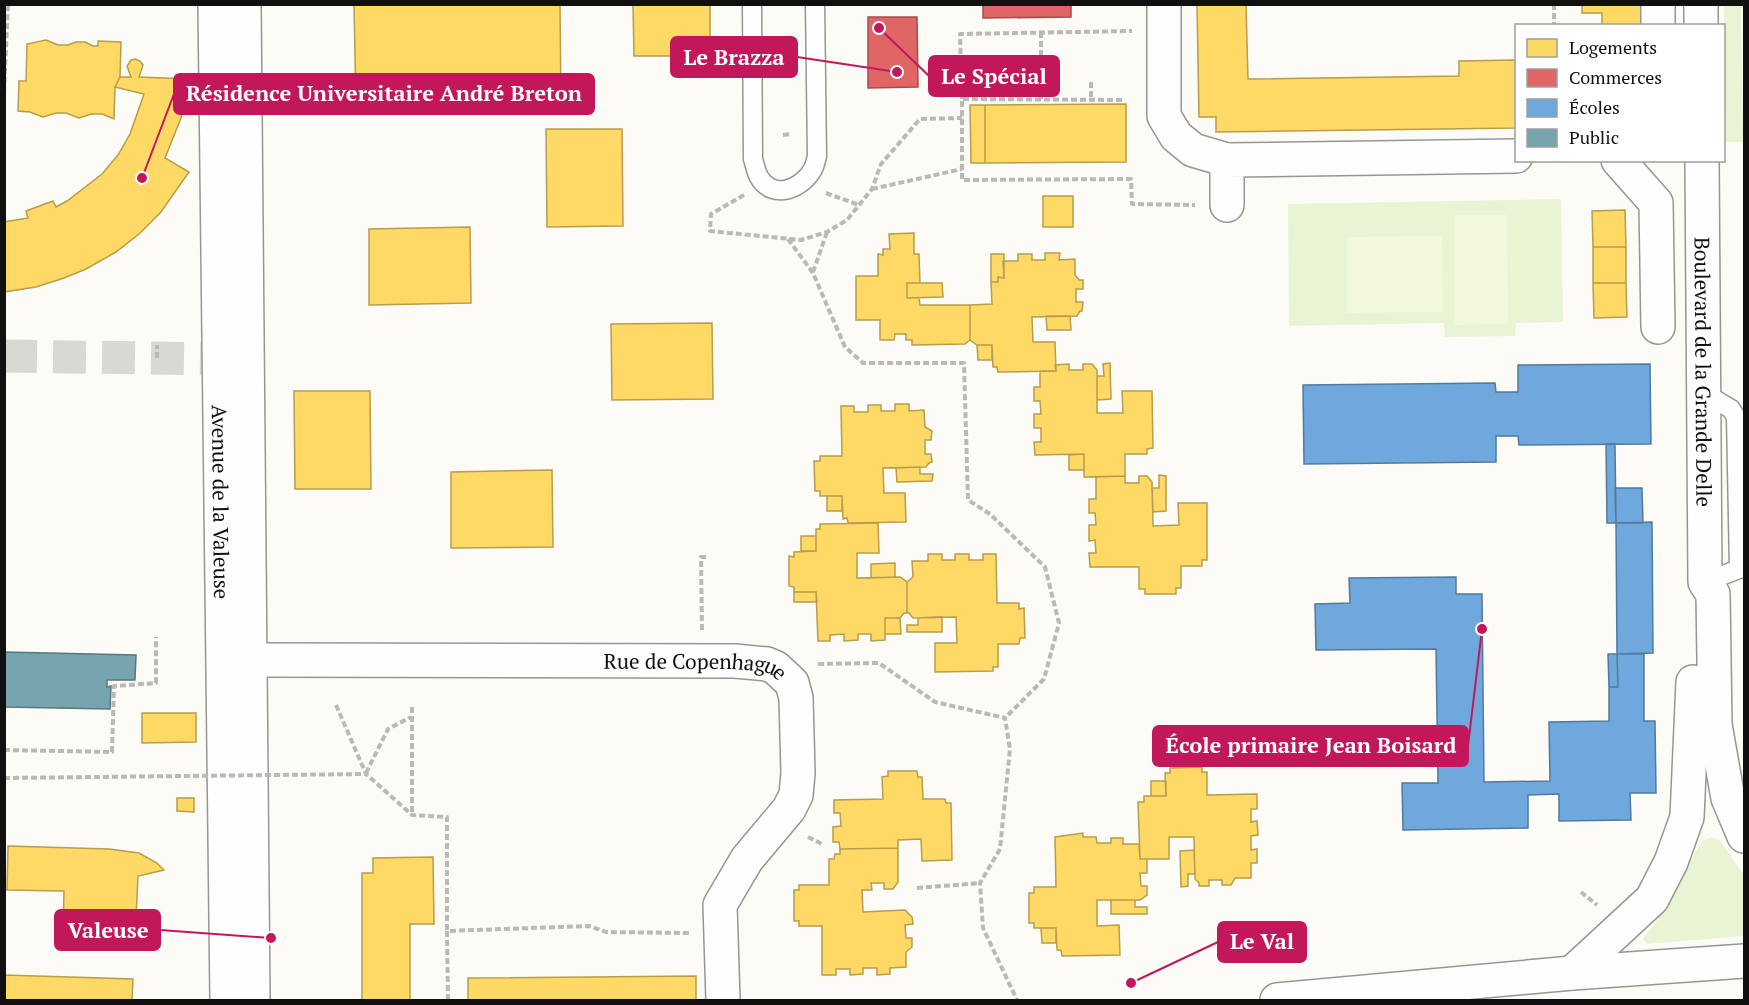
<svg xmlns="http://www.w3.org/2000/svg" width="1749" height="1005" font-family="'PT Serif',serif">
  <rect width="100%" height="100%" fill="#fcfbf6"/>
  <!-- green -->
  <path fill="#e8f4d4" d="M1724,5h17l2,137h-17z
    M1561,199l2,123 -47,1 -1,13 -70,1 -1,-14 -155,3 -1,-122z
    M1712,837l8,4 24,34v61l-97,8 -4,-5 13,-17 46,-81z"/>
  <!-- pitch -->
  <path fill="#f2f7de" d="M1454,215h53l1,109 -53,1z
    M1442,236l1,76 -96,1v-76z"/>
  <!-- homes -->
  <path fill="#ffd966" stroke="#b79d4c" stroke-width="1.5" d="M354,4h206l1,101 -205,2z
    M633,4h77v52h-76z
    M1197,4h49l2,75 211,-3v-15l57,-1v68l-300,4v-15h-17z
    M1582,4h60l1,21 -41,1v-13h-20z
    M46,40l12,5h10l8,-3h9l8,4h5v-5l23,1 -1,35 -5,10 -1,32 -12,-5h-11l-12,4 -13,-5h-10l-13,4 -13,-5 -12,-1 1,-30h7l1,-37z
    M135,59l5,2 3,4 -4,12 49,2 -7,39 -16,40 24,14 -28,40 -22,22 -23,18 -30,17 -22,9 -28,9 -32,5v-70l24,-4 -2,-7 27,-10 3,6 11,-6 35,-27 16,-19 12,-21 14,-40 -29,-7 5,-10h11l-4,-11 4,-6z
    M135,59l5,2 3,4 -4,12 49,2 -7,39 -16,40 24,14 -28,40 -22,22 -23,18 -30,17 -22,9 -28,9 -32,5v-70l24,-4 -2,-7 27,-10 3,6 11,-6 35,-27 16,-19 12,-21 14,-40 -29,-7 5,-10h11l-4,-11 4,-6z
    M1126,104v58l-141,1v-58z
    M970,105h15v58h-14z
    M546,129h76l1,97 -76,1z
    M1043,196h30v31h-30z
    M1625,210l1,37h-33l-1,-36z
    M470,227l1,76 -102,2v-76z
    M914,233v21h5l1,29h-13v15h12l1,7h50v35l-5,4 -53,1v-5h-6v-6h-11l-1,6h-14v-20h-24v-44h22v-22l5,1v-6h7l-1,-15z
    M1593,247h33v36h-33z
    M1045,253h15l-1,7 16,-1v16l4,5h4v9h-7v13h7l-1,9h-2l-3,5 -45,1 1,25h22l1,29 -58,1 -1,-5h-4l-1,-22h-15l-7,-5v-35l22,-1 -1,-22h7v-5l6,1 -1,-17h15v-7h14v6h13z
    M991,254h13v24l-6,-1v5h-7z
    M907,283h35l1,14 -36,1z
    M1593,283h33l1,34 -33,1z
    M1046,316h24l1,14h-24z
    M712,323l1,76 -101,1 -1,-76z
    M977,345h15v15h-14z
    M1110,363l1,36 -14,1v-24h7l-1,-12z
    M1069,364v6h14v-6h9l5,6v43h26l-1,-22h30l1,57 -6,1v5h-22v22l-41,1v-23l-49,1 -1,-13h7v-14h-7v-14h7l-1,-13h-6v-14h6v-16h16l-1,-6z
    M294,391h76l1,98h-76z
    M895,404h14v7l15,-1 1,17 7,4 -1,9h-6v14h6l1,8 -3,1 -3,4 -43,1 1,25h21l1,29 -58,1 -1,-5 -4,1 -1,-23h-22v-5h-5l-1,-30h6v-5h22l-1,-50h13v6h14v-7h13v6h14z
    M1084,454v16h-15v-15z
    M920,467v7h13l-1,7 -35,1 -1,-14z
    M552,470l1,77 -102,1v-76z
    M1159,475l7,1v35l-13,1 -1,-24h7z
    M1125,476v7h14v-7h8l5,6 1,44 26,-1 -1,-22h29v57h-5v6h-21v22h-5v6h-31v-5h-6v-22h-49l-1,-14h7l-1,-13 -6,1v-16h7l-1,-12h-6v-14h7v-22z
    M827,496h15v15h-15z
    M878,523l1,30h-22v25l43,-1 7,5v31h-3l-4,5h-15v22l-14,1v-7h-13v6l-14,1v-7l-14,1v6h-12l-2,-49h-22v-5l-5,-1v-30l5,1v-5l22,-1v-22h4v-5z
    M801,536h15v15h-15z
    M928,554h14v6h13v-6h14v6h14v-6h13l1,49h22v6l5,-1 1,30h-5l-1,6h-21v23h-5v4l-58,1v-29h22l-1,-26 -43,1 -4,-5h-2v-31l6,-5 -1,-16h16z
    M895,563v14l-24,1v-14z
    M794,592h22l1,10h-23z
    M942,617v15h-35v-7h11v-7z
    M885,618h15l1,16h-16z
    M142,713h54v29l-54,1z
    M1202,767v5h5v23l50,-1v15h-6v13l6,-1 1,14 -7,1v14l6,-1v14h-6v15h-16l-4,7h-9v-5h-13v6h-10v-3l-4,-4 -1,-42h-25v22h-29l-2,-57h6v-6h22l-1,-23h5v-5z
    M888,771h29l1,6h4l1,22h22l1,4h5l1,57 -30,1 -1,-22 -23,1v8l-58,1 -1,-7h-6v-15l8,-1 -1,-13h-6v-13l49,-1 -1,-22 6,-1z
    M1151,781h15v15h-15z
    M177,798h17v14l-17,-1z
    M1083,833v4h13l1,6h14v-5h12v6h16l1,15h7v14h-7l1,13h6v9l-7,5h-43v26l22,-1 1,30 -58,1 -1,-6h-4l-1,-22h-22v-5h-5v-30h5v-6h22l-1,-50z
    M8,846l101,3 30,4 18,10 7,7 -26,6 -3,62 -72,-3 1,-44 -57,-1z
    M898,848v34l-5,7h-9v-6h-13l1,7h-10l1,22 42,-2 7,7 1,7 -8,1 1,13h6v9l-6,5v15l-16,1v6l-13,1v-7h-14v6l-13,1v-6h-14v6h-14v-49h-23v-5h-5v-31h5v-5h30v-26h5l1,-5h5v-5z
    M1194,850l1,24h-7v12l-7,1 -1,-36z
    M433,857l1,67h-24v76h-48v-127h11v-15z
    M1111,900h24v7h12v7h-36z
    M1041,928h15v15h-14z
    M4,975l129,4 -1,21h-128z
    M696,976v24h-228v-22z"/>
  <!-- shops -->
  <path fill="#e06666" stroke="#a24c4c" stroke-width="1.5" d="M983,4h88v13l-88,1z
    M868,17h49l1,70 -50,1z"/>
  <!-- schools -->
  <path fill="#6fa8dc" stroke="#527a9f" stroke-width="1.5" d="M1650,364l1,80 -132,1 -1,-9h-22v26l-192,2 -1,-79 192,-2 1,9h22v-27z
    M1606,444h9l1,79h-9z
    M1615,488h27l1,35h-27z
    M1652,522l1,131 -36,1 -1,-131z
    M1456,577v17h26l2,188 66,-1 -1,-59 60,-1v-34h9l-1,-33h27v67h11l1,72h-26l1,27 -72,1v-27l-31,1v33l-125,2 -1,-47h36l-2,-134 -120,1 -1,-46 35,-1 -1,-25z
    M1608,654h9l1,33h-9z"/>
  <!-- public -->
  <path fill="#76a5af" stroke="#57787f" stroke-width="1.5" d="M4,652l132,3 -1,25h-28v7l4,-1 -1,23 -106,-2z"/>
  <g fill="none" stroke-linecap="round" stroke-linejoin="round">
    <!-- minor-tunnel -->
    <path stroke="#d9d8d4" stroke-width="33" stroke-dasharray="33 16" stroke-linecap="butt" d="M4,356l216,3"/>
    <defs>
      <path id="service" d="M752,4l1,155c2,6 3,13 6,18 14,24 43,12 54,-8 2,-4 3,-9 4,-13l-2,-152
        M1704,393l27,16 5,8 3,152 -34,13"/>
      <g id="minor">
        <path d="M1164,4v112l12,20 17,14 34,10"/>
        <path d="M1658,4v22"/>
        <path d="M1701,4v22"/>
        <path d="M1618,160l38,43 2,124"/>
        <path id="s1" d="M1702,160l3,422 8,12 2,131 13,73 16,38"/>
        <path d="M1227,205v-45l289,-4"/>
        <path id="s2" d="M250,660l485,1 32,3 9,4 16,15 4,15 2,75 -2,22 -7,14 -42,50 -27,46 3,95"/>
        <path d="M1572,973l80,-74 19,-37 16,-45 6,-135"/>
      </g>
      <g id="tertiary">
        <path id="s3" d="M215,4l12,996"/>
        <path d="M244,4l9,996"/>
        <path d="M1277,1000l295,-27 172,-12"/>
      </g>
    </defs>
    <!-- service casing -->
    <use href="#service" stroke="#969694" stroke-width="21"/>
    <!-- minor casing -->
    <use href="#minor" stroke="#969694" stroke-width="36"/>
    <!-- tertiary casing -->
    <use href="#tertiary" stroke="#969694" stroke-width="36"/>
    <!-- path -->
    <path stroke="#b9b9b8" stroke-width="4" stroke-dasharray="6 3" stroke-linecap="butt" d="M1554,4v22
      M1041,32v67
      M1091,82v17
      M4,92l4,-88
      M962,99l-2,-65 172,-3
      M1122,100l-160,-1v81l169,-1 1,25 63,1
      M783,135l9,-1
      M872,189l90,-20
      M826,193l33,12
      M744,195l-33,19 -1,17 91,9 26,-8 20,-12 21,-26 4,-5 9,-25 39,-45 42,-1
      M788,239l25,34 32,74 18,16h101l4,137 22,14 55,53 14,56 -15,56 -39,39
      M813,272l14,-40
      M157,358v-13
      M702,630l-1,-73h8
      M818,664l61,-1 56,39 70,16 5,31 -10,100 -20,34 3,45 34,72
      M336,705l30,69 46,41 35,2v114
      M412,707v107
      M4,750l108,2 2,-66 42,-3v-46
      M366,773l22,-44 23,-12
      M808,837l16,8
      M917,888l63,-5
      M1581,892l16,13
      M448,1000l-1,-69 142,-5 17,6 84,1"/>
    <!-- service -->
    <use href="#service" stroke="#fffefe" stroke-width="18"/>
    <!-- minor -->
    <use href="#minor" stroke="#fffefe" stroke-width="33"/>
    <!-- tertiary -->
    <use href="#tertiary" stroke="#fffefe" stroke-width="33"/>
    <!-- path-bridge -->
    <path stroke="#b9b9b8" stroke-width="4" stroke-dasharray="6 3" stroke-linecap="butt" d="M4,778l362,-4"/>
  </g>
  <g text-anchor="middle" dominant-baseline="central" stroke-width="6" stroke-linejoin="round" paint-order="stroke">
    <!-- street labels -->
    <g font-size="21" fill="#101010" stroke="#fff">
      <text stroke="none"><textPath href="#s1" startOffset="212">Boulevard de la Grande Delle</textPath></text>
      <text stroke="none"><textPath href="#s3" startOffset="498">Avenue de la Valeuse</textPath></text>
      <text stroke="none"><textPath href="#s2" startOffset="446">Rue de Copenhague</textPath></text>
    </g>
  </g>
  <!-- callouts -->
  <path fill="none" stroke="#c2185b" stroke-width="2" d="M897 72L797 57M879 28L929 76M142 178L174 94M1482 629L1468 746M271 938L160 930M1131 983L1218 942"/>
  <g fill="#c2185b" stroke="#fff" stroke-width="2">
    <circle cx="897" cy="72" r="6"/>
    <circle cx="879" cy="28" r="6"/>
    <circle cx="142" cy="178" r="6"/>
    <circle cx="1482" cy="629" r="6"/>
    <circle cx="271" cy="938" r="6"/>
    <circle cx="1131" cy="983" r="6"/>
  </g>
  <g fill="#c2185b" stroke="#c2185b" stroke-width="2">
    <rect x="671" y="37" width="126" height="40" rx="6"/>
    <rect x="929" y="56" width="130" height="40" rx="6"/>
    <rect x="174" y="74" width="420" height="40" rx="6"/>
    <rect x="1153" y="726" width="315" height="40" rx="6"/>
    <rect x="55" y="910" width="105" height="40" rx="6"/>
    <rect x="1218" y="922" width="88" height="40" rx="6"/>
  </g>
  <g font-size="22" text-anchor="middle" font-weight="bold" fill="#fff">
    <text x="734" y="65">Le Brazza</text>
    <text x="994" y="84">Le Spécial</text>
    <text x="384" y="101">Résidence Universitaire André Breton</text>
    <text x="1311" y="753">École primaire Jean Boisard</text>
    <text x="108" y="938">Valeuse</text>
    <text x="1262" y="949">Le Val</text>
  </g>
  <!-- border -->
  <rect width="1749" height="1005" fill="none" stroke="#101010" stroke-width="12"/>
  <!-- legend -->
  <rect x="1515" y="24" width="210" height="138" fill="#ffffff" stroke="#9f9f9f" stroke-width="1.5"/>
  <rect x="1527" y="39" width="30" height="18" fill="#ffd966" stroke="#9f9f9f" stroke-width="1.5"/>
  <text x="1569" y="54" font-size="18" fill="#101010">Logements</text>
  <rect x="1527" y="69" width="30" height="18" fill="#e06666" stroke="#9f9f9f" stroke-width="1.5"/>
  <text x="1569" y="84" font-size="18" fill="#101010">Commerces</text>
  <rect x="1527" y="99" width="30" height="18" fill="#6fa8dc" stroke="#9f9f9f" stroke-width="1.5"/>
  <text x="1569" y="114" font-size="18" fill="#101010">Écoles</text>
  <rect x="1527" y="129" width="30" height="18" fill="#76a5af" stroke="#9f9f9f" stroke-width="1.5"/>
  <text x="1569" y="144" font-size="18" fill="#101010">Public</text>
</svg>
